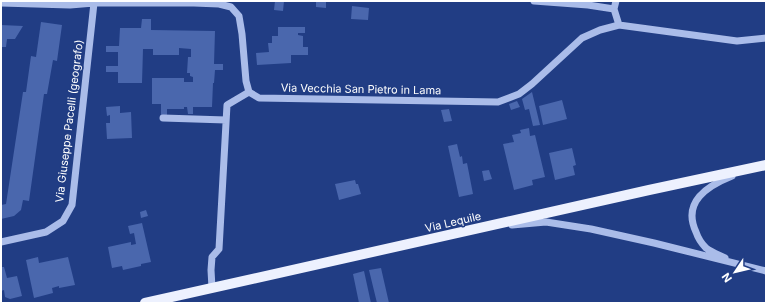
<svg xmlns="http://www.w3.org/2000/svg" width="767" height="304" font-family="Inter,sans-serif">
  <rect width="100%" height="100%" fill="#213d84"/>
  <!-- building -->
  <path fill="#4a67ad" d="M275,1h9l-1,10 -9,-1z
    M316,1h10v7l-10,-1z
    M352,6l17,2 -1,12 -17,-1z
    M142,19h9v11l64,1 -1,33h9v6h-8l-1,13h-1l-1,24h-19v7h-5l-1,-7h-3v2h-17v6h-6v-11h-9v-26h32v4h9v-5l-3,-1v-3h-3l1,-16h3v-8l-12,-1v7h-26v-6h-10l-1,34h-24v-11h-12v-6h12v-14h-12v-6h13l1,-18h21z
    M41,22l21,3 -5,36 -4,-1 -6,34h-3l-15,107 -6,-1 -2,10 -7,6 -13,3v-14l5,-1 17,-112h3l5,-36 5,1z
    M1,25l22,1 -8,13h-8l-1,8h-5z
    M278,27h27v6h-7v2l5,1v11h5v8h-17v8l-34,2 -1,-12 13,-1 -1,-9h4v-7h6z
    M532,92l8,33 -7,1 -4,-17 -4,1 -3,-11z
    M562,100l5,19 -24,6 -4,-19z
    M517,101l3,6 -9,3 -2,-6z
    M120,106v7l11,-1 1,26 -25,1 -1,-16h4v-8l-3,1 -1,-9z
    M449,109l3,12 -8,1 -3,-12z
    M529,128l1,8 5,-1 10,42 -13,3 1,5 -19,5 -11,-46 11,-2 -2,-7 9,-2 -1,-3z
    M457,144l3,13 2,-1 1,8 4,-1 6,31 -14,3 -11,-51z
    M572,148l4,17 -3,1 2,9 -20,5 -6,-27z
    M489,170l3,9 -8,2 -2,-10z
    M355,180l1,4h2l3,10 -22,6 -4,-16z
    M146,210l2,6 -7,2 -1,-6z
    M142,223l9,39 -10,2v2l-18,4 -1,-4 -10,2 -4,-21 23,-5v3l5,-1 -2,-11 -4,1 -2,-8z
    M38,257l1,6 29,-6 7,28 -16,3v-2l-7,2 1,5 -19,5 -8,-38z
    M1,267h3l3,11 10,-2 5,20 -12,3 -5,-2 -1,-7 -3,1z
    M381,268l8,35h-12l-8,-33z
    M364,271l7,32h-12l-6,-29z"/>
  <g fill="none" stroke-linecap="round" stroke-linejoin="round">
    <!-- minor -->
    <path stroke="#aabce9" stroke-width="7" d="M534,1l54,4 26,4
      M616,1l-2,8 5,16
      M1,3l69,2 24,-2h100l25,1 12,3 8,9 3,18 4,47 3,11 10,6 239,4 21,-8 13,-10 50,-46 18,-8 19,-5 118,16 29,-3
      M163,118l63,2
      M512,225l34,-3 45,7 63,14 112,28
      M1,242l45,-10 17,-11 9,-16 22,-202
      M725,258c-6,-3 -14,-6 -19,-10 -5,-5 -8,-10 -10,-16 -14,-30 11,-46 36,-56
      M212,288l-1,-18 1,-13 7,-8 8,-144 22,-13"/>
    <!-- major -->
    <path stroke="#edf1fe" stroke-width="10" d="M145,303l504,-113 117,-25"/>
  </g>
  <g text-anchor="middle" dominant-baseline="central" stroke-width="3" stroke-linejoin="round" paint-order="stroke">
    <!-- street labels -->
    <g font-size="11" fill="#fff" stroke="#213d84">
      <text transform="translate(361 89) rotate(1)">Via Vecchia San Pietro in Lama</text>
      <text transform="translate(69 121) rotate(-83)">Via Giuseppe Pacelli (geografo)</text>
      <text transform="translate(453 222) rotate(-13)">Via Lequile</text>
    </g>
  </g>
  <!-- border -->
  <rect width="767" height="304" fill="none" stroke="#ffffff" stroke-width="4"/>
  <!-- north arrow -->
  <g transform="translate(735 272) rotate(235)" stroke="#213d84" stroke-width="3" paint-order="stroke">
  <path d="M0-3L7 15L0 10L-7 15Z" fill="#ffffff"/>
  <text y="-6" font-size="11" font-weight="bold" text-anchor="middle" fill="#ffffff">N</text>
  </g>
</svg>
